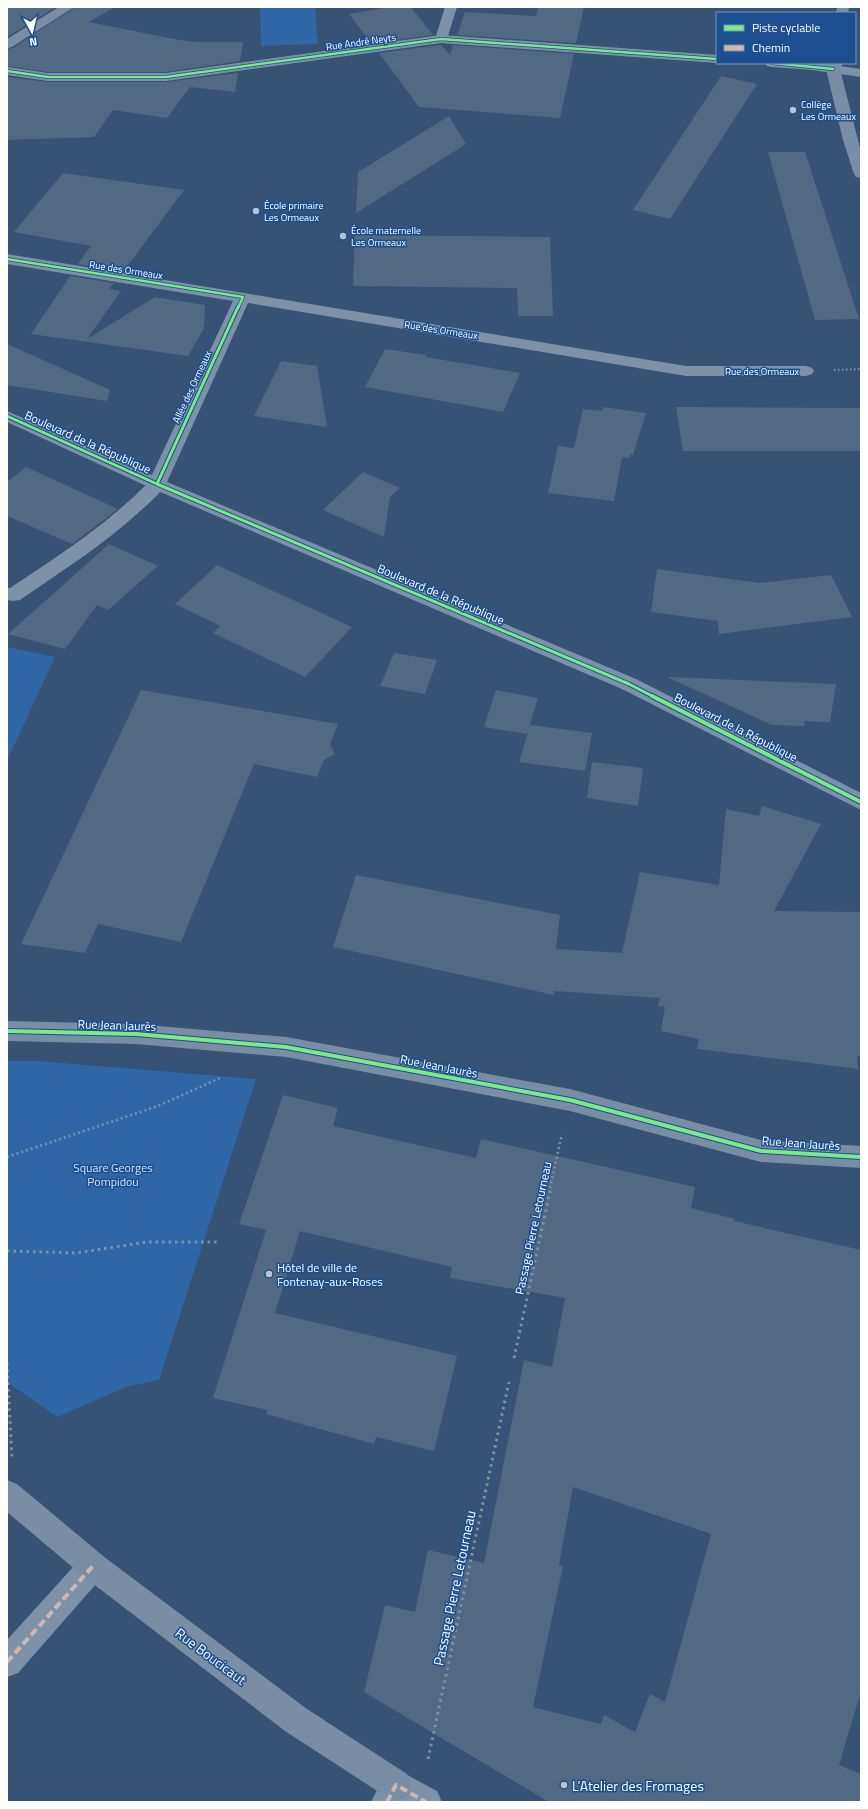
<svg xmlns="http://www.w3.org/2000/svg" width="868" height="1809" font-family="'Titillium Web',sans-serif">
  <rect width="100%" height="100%" fill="#365274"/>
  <!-- green -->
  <path fill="#2f66a5" d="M260,7h55l3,37 -57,2z
    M7,647l48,10 -48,104z
    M7,1061h31l218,18 -97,301 -30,6 -72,31 -50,-35z"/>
  <!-- building -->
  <path fill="#526984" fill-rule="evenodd" d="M7,7h49l-49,30z
    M75,7h40l-26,15 90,18 17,2h47l-3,19 -74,11h-118l-41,-6v-17l6,-1z
    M389,7h22l22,28 -62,8 -22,-29z
    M538,7h46l-8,36 -119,-8 8,-23 71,4z
    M441,45l9,10 3,-10 121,9 -14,64 -141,-11 -40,-54z
    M238,73l-3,19 -45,-5 -23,31 -54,-8 -19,27 -87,3v-63l41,5h118z
    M721,76l36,8 -87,135 -37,-9z
    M449,116l17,28 -110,69 2,-41z
    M768,152h37l54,167 -44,1z
    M63,173l121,17 -61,82 -45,-8 13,-18 -77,-14z
    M355,235l195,2 3,79h-35l-1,-28 -164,-2z
    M70,276l44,7 -5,6 12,2 -34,48 68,-42 50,8 -1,23 -16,28 -157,-22z
    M7,344l103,46 -3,11 -100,-16z
    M385,349l41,6 -1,2 95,16 -17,39 -138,-25z
    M281,361l36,5 10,61 -73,-11z
    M603,407l43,6 -13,42 -3,-1 -1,4 -7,-1 -8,44 -66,-8 10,-47 16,2 9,-39 19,2z
    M676,407l185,1v43h-178z
    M26,467l92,42 -46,35 -65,-28v-34z
    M363,472l37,16 -10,9 -6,40 -61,-27z
    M109,544l49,22 -50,44 -11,-5 -32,44 -57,-15z
    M217,565l87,40 48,22 -47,50 -92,-44 7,-7 -45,-22z
    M657,569l102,14 72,-8 21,42 -133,17 -1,-13 -67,-9z
    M394,653l43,7 -12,34 -45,-8z
    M669,677l167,7 -6,38 -26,-1 1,5 -33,-1 -103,-47z
    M141,690l197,34 -8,20 5,10 -11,6 -7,17 -63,-13 -73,178 -83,-18 -13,29 -64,-9z
    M496,690l42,8 -11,36 -43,-7z
    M530,725l62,8 -7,38 -66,-9z
    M592,762l51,6 -5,38 -51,-8z
    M762,806l59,18 -47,87 87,1v144h-4l1,13 -161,-20 2,-10 -38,-8 4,-24 -7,-1 2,-8 -106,-7v4l-221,-48 23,-72 204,40 -4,34 66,4 18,-81 79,13 7,-76 33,7z
    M283,1095l55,13 -5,18 143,32 5,-19 214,48 -4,21 44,11 -1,2 127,29v441l-22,74 22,9v28h-312l-185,-110 21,-87 30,7 13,-62 56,13 40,-203 28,7 13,-69 -115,-20 2,-11 -152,-36 -25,82 182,43 -23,95 -58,-14 -2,7 -108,-30 1,-4 -54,-12 53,-168 -27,-6zM573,1487l138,47 -46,168 -15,-8 -15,38 -31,-17 -3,9 -68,-17 30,-141 -4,-1z"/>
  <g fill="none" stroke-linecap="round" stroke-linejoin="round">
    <!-- path-far2 -->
    <path stroke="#7d92a8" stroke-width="2" stroke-dasharray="1.5 2.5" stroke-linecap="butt" d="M834,370l27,-1"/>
    <!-- path-far1 -->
    <path stroke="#7d92a8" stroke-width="2.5" stroke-dasharray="2 3" stroke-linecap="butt" d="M7,1157l151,-51 64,-29
      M550,1188l12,-54"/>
    <!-- path -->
    <path stroke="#7d92a8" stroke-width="3" stroke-dasharray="2.5 4" stroke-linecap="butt" d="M7,1251l70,2 70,-11h73
      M514,1358l37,-171
      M7,1363l5,96
      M428,1759l81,-377"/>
    <!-- lane -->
    <path fill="#7d92a8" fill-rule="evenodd" d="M445,7h12l-10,32 -1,3h-10l-1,-3z
      M157,478l6,2 3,4c-7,11 -18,20 -28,29 -36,33 -78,59 -118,87l-7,1 -6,-1v-12h3c50,-33 99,-65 141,-108z"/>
    <!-- street -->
    <path fill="#7d92a8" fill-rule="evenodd" d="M441,35l276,20v8l-276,-20 -275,38h-118l-41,-6v-8l41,6h118z
      M765,63h53l43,6v8l-49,-7 -40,-3 -5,-1z
      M7,254l679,112h120l6,2 2,3 -2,3 -6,2h-120l-438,-73 -81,179 469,197 225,114v17l-239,-121 -471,-201 -144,-66v-11l145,64 81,-174 -226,-37z
      M93,1551l10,5 5,10 -5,10 -85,97 -11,4v-37l76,-84z
      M396,1769l41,22 5,11h-71l14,-28z"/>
    <!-- secondary -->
    <path fill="#798da4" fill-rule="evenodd" d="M59,7h15l-62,40 -5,1v-9z
      M837,7h12l-1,6h-12z
      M829,63h14l-3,6 21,83v26l-5,-1 -2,-3 -11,-34 -17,-71z
      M7,1021l129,3 150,13 284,52 191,51 100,6v22l-100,-6 -191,-51 -284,-54 -150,-13 -129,-3z
      M7,1480l10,4 86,72 204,153 100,65 5,11 -5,11 -11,5 -11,-5 -100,-65 -202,-155 -76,-64z"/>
    <!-- quiet -->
    <path stroke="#d1b7ad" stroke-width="4" stroke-dasharray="8 4" stroke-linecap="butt" d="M7,1662l86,-96
      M387,1802l9,-17 30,17"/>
    <defs>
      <path id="cycleway-far2" d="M772,63l61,6
        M7,71l41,6h118l275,-38 276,20
        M7,259l236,38 -5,11"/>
      <path id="cycleway-far1" d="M7,416l150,68 472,200 25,13
        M157,484l81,-177"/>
      <path id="cycleway" d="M652,696l209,106
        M7,1031l129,3 150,13 284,53 191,51 100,6"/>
    </defs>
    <!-- cycleway-far2 casing -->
    <use href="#cycleway-far2" stroke="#1b4f8f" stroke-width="4"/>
    <!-- cycleway-far1 casing -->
    <use href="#cycleway-far1" stroke="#1b4f8f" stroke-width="5"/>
    <!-- cycleway casing -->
    <use href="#cycleway" stroke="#1b4f8f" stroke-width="6"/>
    <!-- cycleway-far2 -->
    <use href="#cycleway-far2" stroke="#7ce984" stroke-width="2.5"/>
    <!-- cycleway-far1 -->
    <use href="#cycleway-far1" stroke="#7ce984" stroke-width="3"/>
    <!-- cycleway -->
    <use href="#cycleway" stroke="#7ce984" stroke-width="4"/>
  </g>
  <!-- markers -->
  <g fill="#b9c2ce" stroke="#1b4f8f" stroke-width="1.5">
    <circle cx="793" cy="110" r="4"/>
    <circle cx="256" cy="211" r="4"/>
    <circle cx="343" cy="236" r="4"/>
    <circle cx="269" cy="1274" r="4"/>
    <circle cx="564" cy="1785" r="4"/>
  </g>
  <g text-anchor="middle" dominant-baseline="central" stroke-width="3" stroke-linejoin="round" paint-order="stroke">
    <!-- far-street labels -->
    <g font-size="10" fill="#fff" stroke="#1b4f8f">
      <text transform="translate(361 42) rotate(-8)">Rue André Neyts</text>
      <text transform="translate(126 270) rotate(9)">Rue des Ormeaux</text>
      <text transform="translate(441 330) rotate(9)">Rue des Ormeaux</text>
      <text x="762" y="371">Rue des Ormeaux</text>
      <text transform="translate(192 387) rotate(-65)">Allée des Ormeaux</text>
    </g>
    <!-- far-poi labels -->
    <g font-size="10" fill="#fff" stroke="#1b4f8f" text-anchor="start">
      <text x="801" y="104">Collège<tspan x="801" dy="12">Les Ormeaux</tspan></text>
      <text x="264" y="205">École primaire<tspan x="264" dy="12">Les Ormeaux</tspan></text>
      <text x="351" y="230">École maternelle<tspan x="351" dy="12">Les Ormeaux</tspan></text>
    </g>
    <!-- street labels -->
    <g font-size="12" fill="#fff" stroke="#1b4f8f">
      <text transform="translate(88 442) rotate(24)">Boulevard de la République</text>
      <text transform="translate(441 594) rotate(23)">Boulevard de la République</text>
      <text transform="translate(736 727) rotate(27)">Boulevard de la République</text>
      <text transform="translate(117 1025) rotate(2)">Rue Jean Jaurès</text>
      <text transform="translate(439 1066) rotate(11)">Rue Jean Jaurès</text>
      <text transform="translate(801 1143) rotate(4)">Rue Jean Jaurès</text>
      <text transform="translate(533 1228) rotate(-78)">Passage Pierre Letourneau</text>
    </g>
    <!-- park labels -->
    <g font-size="12" fill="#cfe3fa" stroke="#1b4f8f">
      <text x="113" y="1167">Square Georges<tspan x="113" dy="14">Pompidou</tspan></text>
    </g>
    <!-- poi labels -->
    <g font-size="12" fill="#fff" stroke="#1b4f8f" text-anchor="start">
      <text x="277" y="1267">Hôtel de ville de<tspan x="277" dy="14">Fontenay-aux-Roses</tspan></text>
    </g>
    <!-- near-street labels -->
    <g font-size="14" fill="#fff" stroke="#1b4f8f">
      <text transform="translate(454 1588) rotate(-78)">Passage Pierre Letourneau</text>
      <text transform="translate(211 1656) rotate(37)">Rue Boucicaut</text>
    </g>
    <!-- near-poi labels -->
    <g font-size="14" fill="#fff" stroke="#1b4f8f" text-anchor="start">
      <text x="572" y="1785">L'Atelier des Fromages</text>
    </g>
  </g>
  <!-- border -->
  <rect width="868" height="1809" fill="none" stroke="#ffffff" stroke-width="16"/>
  <!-- legend -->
  <rect x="716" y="12" width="140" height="52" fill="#1b4f8f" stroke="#7695bc"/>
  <rect x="724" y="25" width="20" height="6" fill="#7ce984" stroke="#7695bc"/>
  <text x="752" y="32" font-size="12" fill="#ffffff">Piste cyclable</text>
  <rect x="724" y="45" width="20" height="6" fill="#d1b7ad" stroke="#7695bc"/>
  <text x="752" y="52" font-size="12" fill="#ffffff">Chemin</text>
  <!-- north arrow -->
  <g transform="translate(32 32) rotate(172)" stroke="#1b4f8f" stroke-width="3" paint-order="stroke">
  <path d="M0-3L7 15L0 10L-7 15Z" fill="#ffffff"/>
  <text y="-6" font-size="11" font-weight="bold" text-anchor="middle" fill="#ffffff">N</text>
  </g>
</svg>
